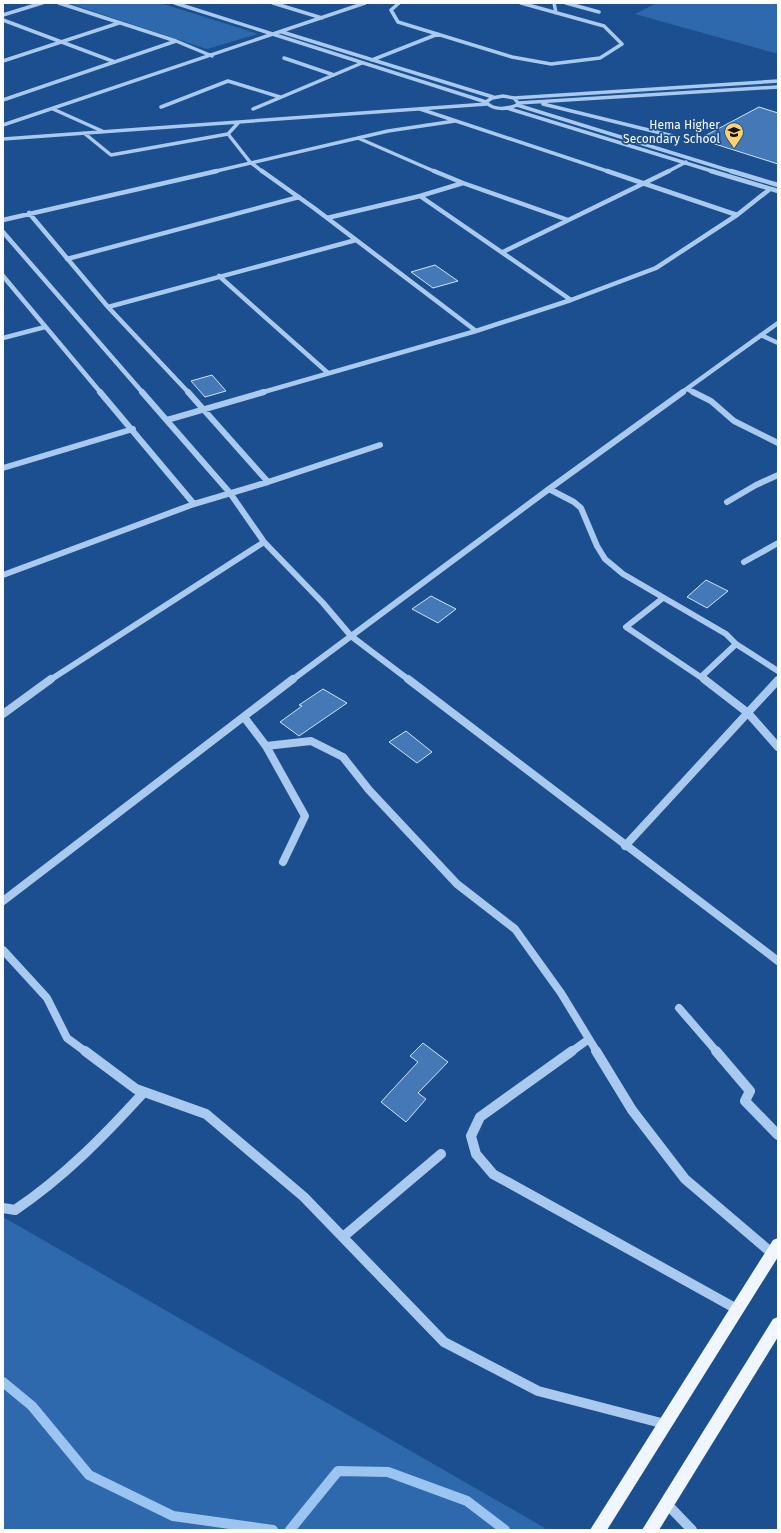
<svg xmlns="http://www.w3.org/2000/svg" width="781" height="1533" font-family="'Fira Sans',sans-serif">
  <rect width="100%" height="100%" fill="#1b4f8f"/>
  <!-- green -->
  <path fill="#2e69ad" d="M68,3h92l98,31 -51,15z
    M657,3h121v51l-143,-40z
    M3,1217l542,311 -2,2h-540z"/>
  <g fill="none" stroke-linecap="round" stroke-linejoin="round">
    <!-- stream -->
    <path stroke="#9cc4f0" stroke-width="10" d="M3,1382l29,24 57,69 84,41 100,14
      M290,1530l48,-59 50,1 79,29 38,29"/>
  </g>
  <!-- building -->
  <path fill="#4478b7" stroke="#cfe3fa" d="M759,107l19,6v51l-79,-25z
    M435,265l23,16 -25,7 -22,-16z
    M212,375l14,16 -21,6 -14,-16z
    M706,580l22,11 -21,17 -20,-11z
    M431,596l25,13 -18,14 -26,-14z
    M323,689l24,14 -48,33 -19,-14 22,-16 -3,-1z
    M406,731l26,21 -15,11 -28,-21z
    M423,1043l25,19 -30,31 8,6 -20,23 -25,-20 37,-40 -8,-6z"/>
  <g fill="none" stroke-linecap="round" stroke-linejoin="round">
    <!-- minor-far4 -->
    <path stroke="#a9c9ee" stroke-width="3.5" d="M59,3l117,38 36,15
      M175,3l311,99
      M273,3l49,15
      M399,3l-8,7 7,12 114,35 39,7 49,-6 22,-14 -18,-18 -83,-23
      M554,3l2,10
      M566,3l33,9
      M3,15l39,-12
      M3,20l112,42
      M282,32l211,65
      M284,58l50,17
      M372,60l66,-26
      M3,61l116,-38
      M503,96l11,2 4,5 -1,2c-9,4 -24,6 -31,-3l6,-4z
      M514,98l264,-17
      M3,100l173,-59
      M518,103l260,-16
      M543,104l130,32
      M517,105l217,67
      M161,107l67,-26 52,16
      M507,108l208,64
      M53,109l49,22
      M253,109l109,-46
      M420,109l190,63
      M239,122l-11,12 22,28 13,10
      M3,125l362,-122
      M84,133l27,22 117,-21
      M358,138l78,34
      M3,139l484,-35
      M212,172l176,-41 67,-10
      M667,172l19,-10"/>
    <!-- minor-far3 -->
    <path stroke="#a9c9ee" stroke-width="4.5" d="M262,171l52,37 162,123
      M434,171l29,12 105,37
      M607,171l130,44
      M711,171l67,20
      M731,171l47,14
      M420,196l151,104
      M29,213l79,94 81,86
      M327,218l93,-22 43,-13
      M3,220l214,-49
      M3,232l140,161
      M503,252l166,-81
      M67,259l232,-62
      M3,276l98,117
      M219,276l109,97
      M108,307l248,-67
      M761,335l17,8
      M3,338l42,-11
      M687,389l8,4
      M260,393l216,-62 95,-31 85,-32 81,-53 33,-26
      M681,393l97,-70"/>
    <!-- minor-far2 -->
    <path stroke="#a9c9ee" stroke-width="6" d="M100,392l94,112
      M142,392l88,101 34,49 59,61 28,33 58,44
      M188,392l80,90
      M693,392l18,9 23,20 44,22
      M167,420l97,-28
      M3,468l130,-39
      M549,489l25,13 7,6 16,38 8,13 18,15 103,60 10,10 42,27
      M727,502l29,-17 22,-10
      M744,562l34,-19
      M3,575l191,-71 74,-22 112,-37
      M663,598l-37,29 79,53
      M701,677l35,-33
      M50,680l214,-138
      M292,680l257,-191 134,-97"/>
    <!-- minor-far1 -->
    <path stroke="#a9c9ee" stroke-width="8" d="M408,679l370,282
      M704,679l44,34 30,34
      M3,714l48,-35
      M244,717l22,29 39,70 -22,46
      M266,746l45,-5 32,16 26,33 88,94 58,45 46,64 36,59
      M625,846l153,-166
      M3,901l290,-222
      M3,950l44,48 20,40 19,14
      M679,1008l38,44
      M571,1052l18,-13"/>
    <!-- minor -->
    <path stroke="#a9c9ee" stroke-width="10" d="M85,1051l51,38 70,25 98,83 140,145 94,49 127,33
      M572,1051l-92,66 -9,19 5,18 17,20 244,135
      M596,1051l36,59 53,69 88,75
      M716,1051l34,40 -5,10 33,34
      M3,1208l12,2c49,-33 89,-74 129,-118
      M343,1237l98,-83
      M666,1503l26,27"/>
    <!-- major -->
    <path fill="#f0f6ff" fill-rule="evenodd" d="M778,1238v19l-171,273h-17l183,-290z
      M778,1317v20l-119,193h-17l131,-211z"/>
  </g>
  <!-- icons -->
  <defs>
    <symbol id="school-pin" viewBox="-11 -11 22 30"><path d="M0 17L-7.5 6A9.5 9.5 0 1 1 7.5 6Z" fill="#ffd166" stroke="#1b4f8f"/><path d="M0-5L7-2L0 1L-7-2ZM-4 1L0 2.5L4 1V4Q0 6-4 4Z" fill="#111"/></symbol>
  </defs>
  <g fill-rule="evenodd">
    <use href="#school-pin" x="723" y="121" width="22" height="30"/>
  </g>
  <g text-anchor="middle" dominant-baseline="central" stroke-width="3.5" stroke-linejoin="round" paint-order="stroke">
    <!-- far-poi labels -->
    <g font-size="12" fill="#fff" stroke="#1b4f8f" text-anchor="end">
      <text x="720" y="125">Hema Higher<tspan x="720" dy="14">Secondary School</tspan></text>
    </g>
  </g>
  <!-- border -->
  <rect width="781" height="1533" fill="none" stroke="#ffffff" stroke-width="8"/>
</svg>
